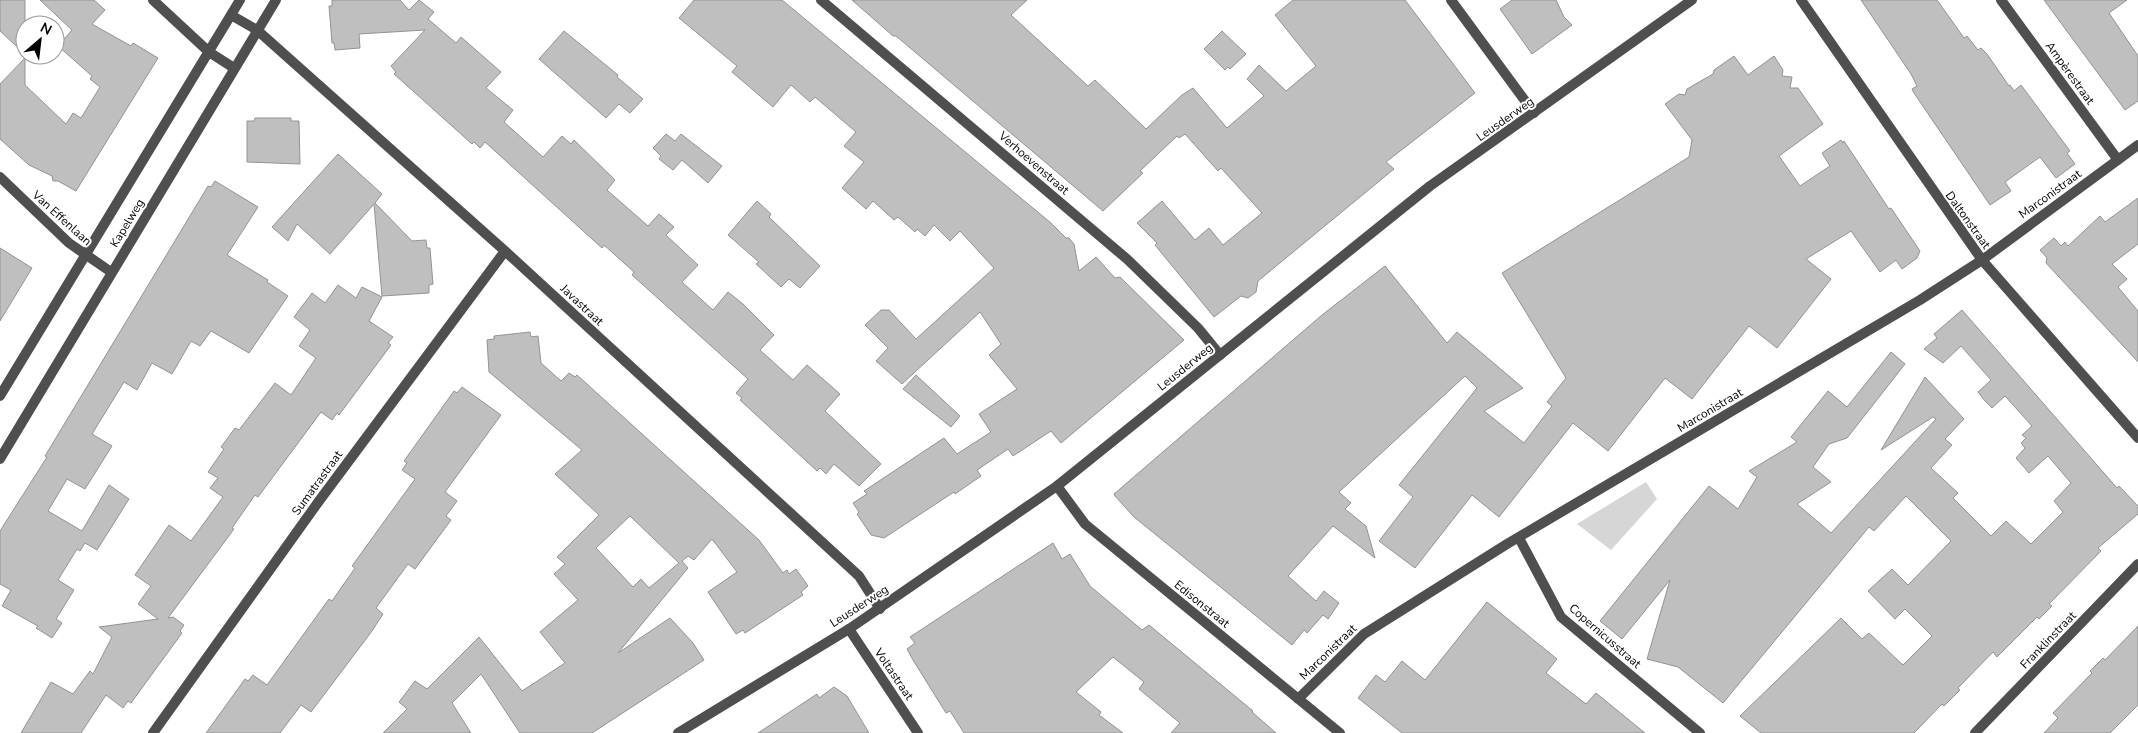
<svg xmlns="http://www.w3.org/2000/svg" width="2138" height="733" font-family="'Nunito Sans',sans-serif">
  <rect width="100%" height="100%" fill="#fff"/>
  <!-- green -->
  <path fill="#d6d6d6" d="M1646,482l11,17 -46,51 -34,-26z"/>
  <!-- building -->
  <path fill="#bfbfbf" stroke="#939393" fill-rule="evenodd" d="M0,0h25v54l-25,-23z
    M40,0h54l11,10 -13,14 39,22 2,-3 25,15 -82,133 -18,-10h-5l-1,-5 -23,-11 -29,-26v-55l25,-26v27l41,39 7,-11 8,5 19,-31 -10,-8 2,-3 -34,-30 14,-16z
    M332,0h68l9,10 10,-10 15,12 -6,7 28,24 5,-6 40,35 -15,16 27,22 -9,12 39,35 19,-21 9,8 3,-4 41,40 -8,10 41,36 11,-12 15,13 -8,8 32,30 -16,17 31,28 15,-18 15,12 31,31 -14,15 33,30 14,-15 33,29 -15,17 56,53 -22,22 -25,-22 -8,10 -6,-6 -3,3 -77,-71 2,-2 -6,-5 12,-14 -116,-104 2,-3 -30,-27 -2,3 -117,-106 -5,6 -6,-6 -2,2 -78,-70 2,-2 -5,-6 34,-36 -66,4 1,14 -25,2 -1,-7h-2l-3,-37h3z
    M694,0h88l269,223 15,15h3l5,6 5,27 17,-14 19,21 5,-1 64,63 -123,103 -10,-12 -38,25 -5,-7 -31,21 4,6 -26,18 -1,-2 -70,46 -13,-3 -14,-21 2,-2 -6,-9 14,-9 -3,-3 80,-53 13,16 34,-22 -12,-18 38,-25 -28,-34 12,-11 -21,-32 -78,72 -26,-23 12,-13 -23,-23 16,-15h8l27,29 78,-71 -34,-37 -10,10 -16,-16 -9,11 -8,-7 -2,3 -17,-15 -4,3 -21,-19 -7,8 -24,-21 22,-26 -20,-16 12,-14 -41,-35 -5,5 -19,-17 -18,22 -41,-35 5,-6 -58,-48z
    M852,0h175l-16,15 77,71 7,-6 51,49 36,-34 11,-7 34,40 37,-32 -17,-17 12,-14 27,26 30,-25 -41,-51 18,-15h112l70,93 -89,69 8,7 -136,112 -2,11 -8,6 -7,-2 -27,21 -59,-72 2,-2 -20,-20 25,-22 33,39 14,-12 14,17 39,-32 -41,-45 -3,3 -33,-37 -6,4 -2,-2 -37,35 3,2 -40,38 -207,-175h-3z
    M1512,0h44l8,17 8,8 -40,29 -32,-45z
    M1861,0h76l27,38 3,-2 11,14 3,-2 6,6 22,32 1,-1 4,6 7,-6 49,66 -3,2 8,11 -19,14 -16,-21 -35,25 6,9 -21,14 -76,-112 -2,-4 5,-3 -6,-12z
    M2044,0h83l-18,13 29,43v45l-13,9z
    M564,31l54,44 -1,2 26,22 -13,14 -11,-9 -13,14 -67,-59z
    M1222,31l24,23 -16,15 -2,-2 -3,3 -21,-21z
    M1734,56l14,19 26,-19 9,14 -1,6 10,1 -2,11h8l25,36 -44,32 21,30 30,-20 -8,-13 19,-13 2,3 1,-2 45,68 2,-1 29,43 -3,7 -15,11 -6,-9 -16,12 -29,-41 -45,28 25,20 -54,69 -28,-22 -57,73 -27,-21 -57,73 -35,-28 -74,94 -27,-22 -57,73 -36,-27 34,-44 -14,-12 78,-97 -12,-12 -126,116 12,11 -6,6 21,17 9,32 -42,-32 -45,50 28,25 8,-10 15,12 -11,16 -5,-4 -16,18 -3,-3 -12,15 -158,-128 -19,-21 -1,-2 208,-179 63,-49 62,77 10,-11 66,56 -39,23 40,32 28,-37 -5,-4 19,-24 -64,-105 187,-116 3,-17 -27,-36 14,-10 6,1 2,-6 26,-15 1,-4z
    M255,118h36v3h8l1,43 -53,-2v-41h7z
    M666,134l9,7 6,-7 41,32 -14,17 -26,-23 -9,10 -14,-11 2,-3 -8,-8z
    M338,154l44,40 -7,9 37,38 14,-1 1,8h3l3,36 -4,1v8l-47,3 -8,-92 -44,50 -33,-30 -9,17 -16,-14z
    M215,181l43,26 -31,48 41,25 -1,2 21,14 -39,57 -38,-22 -11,15 -9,-5 -19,33 -20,-11 -15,27 -13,-8 -32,52 20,12 -27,43 -18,-10 -19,32 34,20 27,-46 20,14 -32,51 -12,-7 -5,8 -3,-2 -19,31 16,10 -18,29 6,4 -10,15 -16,-10 2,-2 -36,-20 9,-16 -11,-6v-53l47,-74 -2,-1 154,-255 9,-15 3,1z
    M2138,198v46l-26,20 15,15 -9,8 20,24v51l-92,-99 1,-5 -7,-8 14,-12 7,8 4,-4 3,4 32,-30 5,6z
    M757,201l14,13 -2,3 51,49 -20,22 -11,-9 -8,8 -25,-23 3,-2 -31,-27z
    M0,248l32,20 -32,53z
    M338,285l18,13 6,-11 20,10 -13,24 24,16 -5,6 3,2 -52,70 -2,-2 -5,7 -11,-8 -63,85 -3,-2 -23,33 2,1 -66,89 5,-1 11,8 -4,6 2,2 -51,70 -3,-2 -5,7 -17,-13 -25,38h-60l30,-51 22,12 17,-23 3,3 19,-37 -13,-10 59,-8 -20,-15 13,-18 -16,-11 34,-50 22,16 32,-44 -13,-9 8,-10 -10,-6 16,-23 -3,-2 14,-19 4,2 36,-47 16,12 25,-37 -17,-12 11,-16 -16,-13 18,-24 13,10z
    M1962,310l155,178 2,-2 19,20v8l-40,34 3,3 -52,53 3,2 -13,13 -2,-2 -40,40 -4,-5 -35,36 2,2 -16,16 -2,-2 -28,29h-153l-21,-17 101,-98 21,21 7,-6 34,32 29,-29 -27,-27 -10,10 -27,-28 24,-22 16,16 43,-44 -45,-45 -32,35 -5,-4 -146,176 -45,-36 -31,-8 23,-79 -48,59 -22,-18 109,-135 29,23 19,-32 -8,-6 48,-29 -6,-5 37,-46 19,16 44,-55 14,12 -58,74 -18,6 -16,23 18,15 -34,22 34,29 105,-114 -3,-2 -52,33 44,-73 39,42 -19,20 7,6 -21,23 27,25 -5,5 38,38 15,-15 25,23 32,-32 -9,-11 17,-18 -23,-27 -19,17 -13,-15 9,-10 -4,-5 5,-5 -4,-3 10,-9 -27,-30 -13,12 -7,-7 -7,-9 13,-12 -30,-34 -18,17 -19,-14 13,-11 -3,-4z
    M530,332l1,5 7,-1 3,27 20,18 8,-8 6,4 2,-2 182,165 24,33 4,-3 2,4 7,-5 12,17 -7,6 2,3 -58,38 -2,-3 -7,4 -28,-42 29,-20 -25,-33 -18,21 -6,-4 -6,5 6,7 -70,85 52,-35 23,25 11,17 -112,73h-72l-39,-59 -29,29 19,30h-88l24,-24 -8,-7 16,-21 12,8 52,-52 43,54 43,-28 -25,-31 38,-32 -24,-26 11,-10 -8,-7 42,-42 -44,-41 27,-24 -93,-78 -2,-32 7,-1v-3zM630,516l49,47 -30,25 -8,-9 -8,8 -37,-39z
    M916,375l44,41 -9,11 -48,-38z
    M462,387l39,28 -56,77 12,9 -11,15 5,4 -36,49 -7,-5 -32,44 7,6 -11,17 -61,81 -10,-7 -21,28h-74l39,-54 3,2 5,-6 14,10 62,-86 3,2 23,-33 -3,-2 63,-87 -13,-9 5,-7 -3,-2 50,-70 3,2z
    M1053,543l9,16 8,-5 20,32 52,44 7,-5 104,86 -1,1 24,21h-105l9,-10 -41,-34 5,-7 -31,-25 -37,35 25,20 -2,3 24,18h-159l-14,-22 -4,2 -33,-53 -6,-11 8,-6 -5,-6z
    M1487,602l70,57 -11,14 40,31 10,-11 49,40h-243l-44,-35 18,-23 9,7 17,-21 23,19z
    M2138,626v79l-28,28h-66l14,-15 -5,-5 39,-40 -2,-2 13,-13 2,2z
    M834,687l13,9 22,37h-111l59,-39 2,4z"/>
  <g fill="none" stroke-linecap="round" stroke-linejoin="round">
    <!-- minor -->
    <path stroke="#4f4f4f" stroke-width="10" d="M153,0l56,52 25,16
      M821,0l306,259 71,69 22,27
      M1451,0l83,113
      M2001,0l117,160
      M231,15l26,15 248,221 354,325 21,33
      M0,177l69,66 42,29
      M0,396l240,-396
      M0,459l276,-459
      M1057,486l28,38 255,209
      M1519,538l42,79 139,116
      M849,629l69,104
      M1298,699l66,-65 143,-90 413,-244 62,-40 156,-115
      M153,733l166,-232 186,-250
      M1975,733l163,-169"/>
    <!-- tertiary -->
    <path stroke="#4f4f4f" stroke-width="10" d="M1801,0l181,260 156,178
      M678,733l171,-104 208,-143 373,-300 262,-186"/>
  </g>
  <g text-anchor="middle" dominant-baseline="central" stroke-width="4" stroke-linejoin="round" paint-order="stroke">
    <!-- street labels -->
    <g font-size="12" fill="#000" stroke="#fff">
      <text transform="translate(2070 73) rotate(54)">Ampèrestraat</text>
      <text transform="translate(1505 119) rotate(-35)">Leusderweg</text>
      <text transform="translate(1034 163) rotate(41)">Verhoevenstraat</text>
      <text transform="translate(2050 194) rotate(-36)">Marconistraat</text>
      <text transform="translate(62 218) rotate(42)">Van Effenlaan</text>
      <text transform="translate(1968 220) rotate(54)">Daltonstraat</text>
      <text transform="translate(127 223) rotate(-59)">Kapelweg</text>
      <text transform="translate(582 305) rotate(43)">Javastraat</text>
      <text transform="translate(1185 367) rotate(-39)">Leusderweg</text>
      <text transform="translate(1710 410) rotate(-31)">Marconistraat</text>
      <text transform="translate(317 483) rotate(-54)">Sumatrastraat</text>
      <text transform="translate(1202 604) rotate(39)">Edisonstraat</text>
      <text transform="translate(859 606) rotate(-33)">Leusderweg</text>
      <text transform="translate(1605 636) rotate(41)">Copernicusstraat</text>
      <text transform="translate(2048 640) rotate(-46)">Franklinstraat</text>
      <text transform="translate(1328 652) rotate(-44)">Marconistraat</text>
      <text transform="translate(894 674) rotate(56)">Voltastraat</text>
    </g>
  </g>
  <!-- north arrow -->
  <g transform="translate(40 40) rotate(28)"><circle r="24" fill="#ffffff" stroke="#999999"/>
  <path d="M0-4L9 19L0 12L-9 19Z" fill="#000000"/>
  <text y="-8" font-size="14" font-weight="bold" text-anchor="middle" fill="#000000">N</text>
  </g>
</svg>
